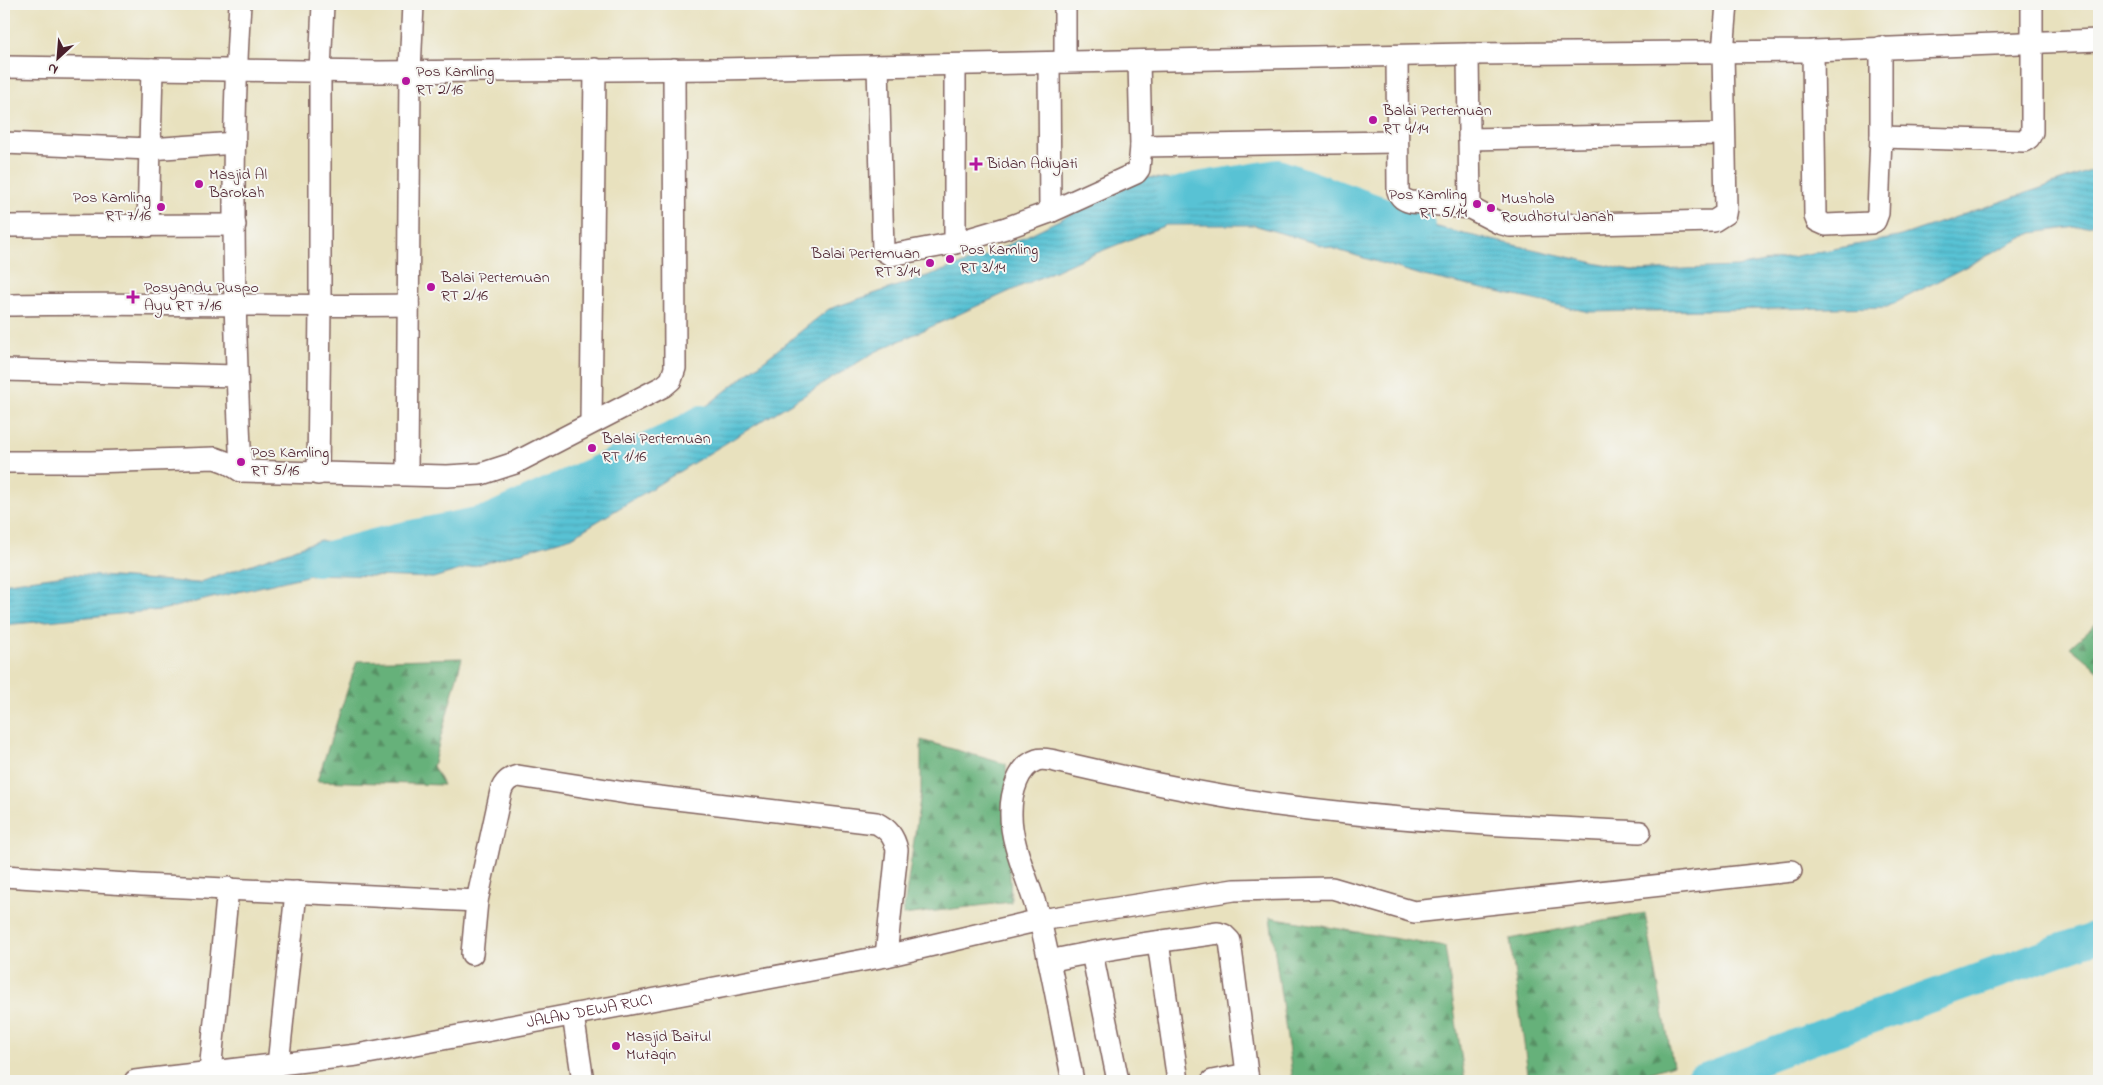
<svg xmlns="http://www.w3.org/2000/svg" width="2103" height="1085" font-family="'Indie Flower',sans-serif">
  <defs>
    <pattern id="forest-firs" width="22" height="20" patternUnits="userSpaceOnUse" patternTransform="scale(1.25)"><rect width="22" height="20" fill="#66b17a"/><path d="M5 1l3.5 6h-7zM16 11l3.5 6h-7z" fill="#568f64"/></pattern>
    <pattern id="water-rules" width="6" height="5" patternUnits="userSpaceOnUse" patternTransform="scale(1.25)"><rect width="6" height="5" fill="#58c2d4"/><path d="M0 2.5h6" fill="none" stroke="#4ea6b6"/></pattern>
  </defs>
  <rect width="100%" height="100%" fill="#f6f6f2"/>
  <filter id="ink" filterUnits="userSpaceOnUse"><feTurbulence type="fractalNoise" baseFrequency=".02" numOctaves="2"/><feDisplacementMap in="SourceGraphic" scale="10" xChannelSelector="R" yChannelSelector="G"/><feConvolveMatrix kernelMatrix="1 2 1 2 8 2 1 2 1" color-interpolation-filters="sRGB"/></filter>
  <filter id="wash" filterUnits="userSpaceOnUse"><feTurbulence type="fractalNoise" baseFrequency=".0096" numOctaves="4" result="noise"/><feDisplacementMap in="SourceGraphic" scale="20" xChannelSelector="R" yChannelSelector="G"/><feGaussianBlur stdDeviation="1.12" result="paint"/><feColorMatrix in="noise" values="0 0 0 0 0 0 0 0 0 0 0 0 0 0 0 0 0 1.4 0 .05"/><feComposite in="paint" operator="in"/></filter>
  <g filter="url(#wash)">
    <rect width="100%" height="100%" fill="#e8e1be"/>
    <!-- forest -->
    <path fill="url(#forest-firs)" stroke="#586852" d="M2099,621v50l-29,-24z
      M462,658l-29,108 10,19 -126,-4 40,-120z
      M921,740l85,24 5,138 -108,13 18,-123z
      M1645,913l28,152 -48,16h-96l-19,-142z
      M1270,917l175,30 20,134h-172z"/>
    <!-- water -->
    <path fill="url(#water-rules)" stroke="#517080" d="M2099,168v56l-67,9 -145,74 -298,5 -165,-36 -170,-51h-88l-87,35 -204,92 -303,185 -139,41 -118,-4 -154,36 -157,15v-40l4,-2 64,-9 126,9 122,-43 65,14 153,-46 113,-58 178,-141 157,-53 160,-79 182,20 132,36 171,38 106,-4 161,-30z"/>
    <g fill="none" stroke-linecap="round" stroke-linejoin="round">
      <!-- river -->
      <path stroke="#58c2d4" stroke-width="32" d="M1172,195l24,-7 82,-13 141,51
        M317,560l80,-21 90,-18 189,-85 26,-15
        M1700,1081l112,-42 287,-103"/>
    </g>
  </g>
  <g filter="url(#ink)">
    <g fill="none" stroke-linecap="round" stroke-linejoin="round">
      <defs>
        <g id="minor">
          <path d="M240,4c-10,155 -6,311 1,467"/>
          <path d="M1813,51l2,165 2,5 9,4 45,-2 4,-2 3,-8 3,-76v-90"/>
          <path d="M1468,54l2,154"/>
          <path d="M1397,56l1,135c2,7 6,9 13,11l59,6 29,15 11,3 204,-5 11,-7 1,-6 -3,-156 4,-48"/>
          <path d="M1139,61l2,85 255,-4"/>
          <path d="M1065,62v-58"/>
          <path d="M878,66l5,184 8,5 64,-12v-178"/>
          <path d="M4,67l375,5 339,-3 750,-15 345,-3 286,-11"/>
          <path d="M1881,137l143,4 5,-3 3,-6v-128"/>
          <path d="M1469,139l255,-5"/>
          <path d="M4,143l146,6 85,-6"/>
          <path d="M1050,212l86,-39 3,-4 2,-23"/>
          <path d="M4,226l231,-1"/>
          <path d="M148,226l4,-157"/>
          <path d="M955,243l51,-15 44,-16 -1,-149"/>
          <path d="M4,305c134,-3 269,2 404,0"/>
          <path d="M4,370l233,6"/>
          <path d="M591,423l4,-354"/>
          <path d="M4,462h87l124,-4 11,4 15,9 206,5 34,-2 34,-11 149,-77 7,-6 4,-12 -1,-299"/>
          <path d="M318,474l2,-168v-235l3,-67"/>
          <path d="M407,474l3,-403 3,-67"/>
          <path d="M4,876l138,9 335,16 24,-110c3,-9 8,-13 17,-15l108,17 250,30c12,6 18,13 21,27l-11,106"/>
          <path d="M1158,942l20,139"/>
          <path d="M1092,953l26,128"/>
          <path d="M472,954l5,-53"/>
          <path d="M1049,961c55,-12 112,-20 169,-28l6,2 6,6 18,140"/>
          <path d="M573,1015l10,66"/>
          <path d="M278,1065l18,-173"/>
          <path d="M210,1072l18,-184"/>
          <path id="s1" d="M135,1081l222,-26 529,-99 154,-36 194,-30 98,-2 82,24 377,-41"/>
          <path d="M1073,1081c-11,-53 -20,-107 -33,-160 -8,-34 -30,-74 -29,-109 0,-18 7,-46 26,-52 6,-2 12,0 18,1 74,17 148,34 223,44 120,16 241,21 362,27"/>
          <path d="M1212,1081l35,-7"/>
        </g>
      </defs>
      <!-- minor casing -->
      <use href="#minor" stroke="#81635e" stroke-width="24"/>
      <!-- minor -->
      <use href="#minor" stroke="#fff" stroke-width="21"/>
    </g>
  </g>
  <!-- markers -->
  <g fill="#b5179e" stroke="#f6f6f2" stroke-width="2">
    <circle cx="406" cy="81" r="5"/>
    <circle cx="1373" cy="120" r="5"/>
    <path d="M973.5 156.5h5v5h5v5h-5v5h-5v-5h-5v-5h5z"/>
    <circle cx="199" cy="184" r="5"/>
    <circle cx="1477" cy="204" r="5"/>
    <circle cx="161" cy="207" r="5"/>
    <circle cx="1491" cy="208" r="5"/>
    <circle cx="950" cy="259" r="5"/>
    <circle cx="930" cy="263" r="5"/>
    <circle cx="431" cy="287" r="5"/>
    <path d="M130.5 289.5h5v5h5v5h-5v5h-5v-5h-5v-5h5z"/>
    <circle cx="592" cy="448" r="5"/>
    <circle cx="241" cy="462" r="5"/>
    <circle cx="616" cy="1046" r="5"/>
  </g>
  <g text-anchor="middle" dominant-baseline="central" stroke-width="4" stroke-linejoin="round" paint-order="stroke">
    <!-- poi labels -->
    <g font-size="16" fill="#4a1f2b" stroke="#f6f6f2" text-anchor="start">
      <text x="416" y="72">Pos Kamling<tspan x="416" dy="18">RT 2/16</tspan></text>
      <text x="1383" y="111">Balai Pertemuan<tspan x="1383" dy="18">RT 4/14</tspan></text>
      <text x="987" y="164">Bidan Adiyati</text>
      <text x="209" y="175">Masjid Al<tspan x="209" dy="18">Barokah</tspan></text>
      <text x="1467" y="195" text-anchor="end">Pos Kamling<tspan x="1467" dy="18">RT 5/14</tspan></text>
      <text x="151" y="198" text-anchor="end">Pos Kamling<tspan x="151" dy="18">RT 7/16</tspan></text>
      <text x="1501" y="199">Mushola<tspan x="1501" dy="18">Roudhotul Janah</tspan></text>
      <text x="960" y="250">Pos Kamling<tspan x="960" dy="18">RT 3/14</tspan></text>
      <text x="920" y="254" text-anchor="end">Balai Pertemuan<tspan x="920" dy="18">RT 3/14</tspan></text>
      <text x="441" y="278">Balai Pertemuan<tspan x="441" dy="18">RT 2/16</tspan></text>
      <text x="144" y="288">Posyandu Puspo<tspan x="144" dy="18">Ayu RT 7/16</tspan></text>
      <text x="602" y="439">Balai Pertemuan<tspan x="602" dy="18">RT 1/16</tspan></text>
      <text x="251" y="453">Pos Kamling<tspan x="251" dy="18">RT 5/16</tspan></text>
      <text x="626" y="1037">Masjid Baitul<tspan x="626" dy="18">Mutaqin</tspan></text>
    </g>
    <!-- street labels -->
    <g font-size="16" fill="#4a1f2b" stroke="#f6f6f2">
      <text stroke="none"><textPath href="#s1" startOffset="460">JALAN DEWA RUCI</textPath></text>
    </g>
  </g>
  <!-- margin -->
  <rect width="2103" height="1085" fill="none" stroke="#f6f6f2" stroke-width="20"/>
  <!-- north arrow -->
  <g transform="translate(58 58) rotate(206)" stroke="#f6f6f2" stroke-width="4" paint-order="stroke">
  <path d="M0-4L9 19L0 12L-9 19Z" fill="#4a1f2b"/>
  <text y="-8" font-size="14" font-weight="bold" text-anchor="middle" fill="#4a1f2b">N</text>
  </g>
</svg>
